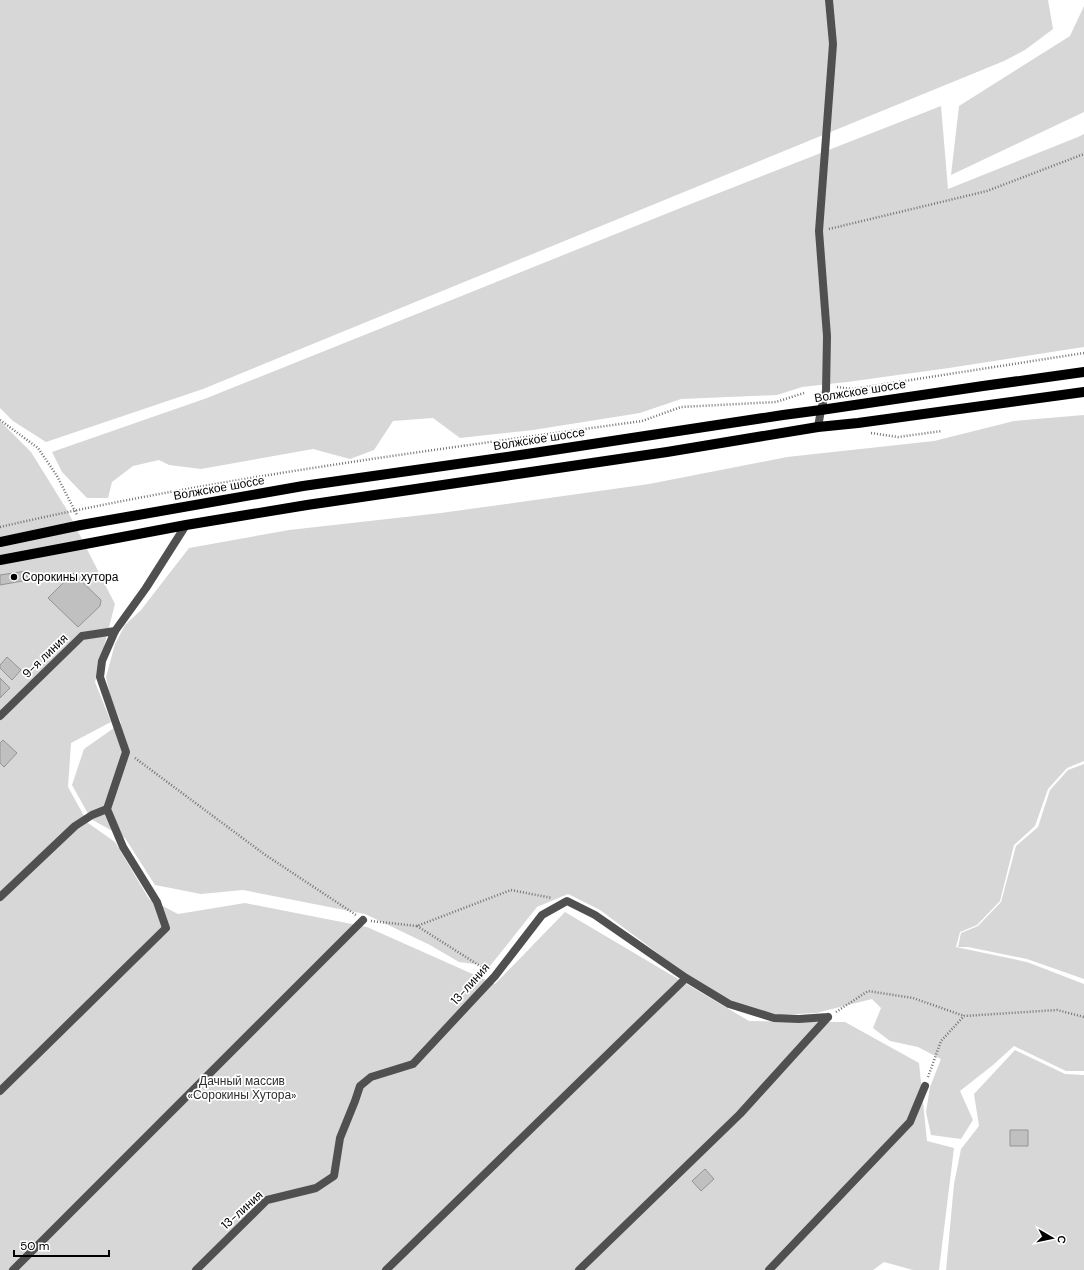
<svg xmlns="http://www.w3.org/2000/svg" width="1084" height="1270" font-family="'DM Sans',sans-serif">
  <rect width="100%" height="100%" fill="#fff"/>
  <!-- green -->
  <path fill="#d7d7d7" d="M0,0h1048l5,29 -28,21 -21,11 -801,328 -157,53 -33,-21 -13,-13z
    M1084,6v106l-133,63 8,-69 111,-70z
    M941,106l7,83 130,-52 6,-3v213l-135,21 -102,14 -45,5 -25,8 -96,4 -41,14 -107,17 -73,8 -27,-20 -40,3 -19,29 -24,9 -37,-10 -112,20 -32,-4 -10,-5 -26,6 -21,16 -4,16h-21l-25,-26 -10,-20 155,-54 471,-189z
    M1084,415v346l-17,7 -19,21 -13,37 -21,19 -14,56 -23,24 -17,7 -4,15 71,15 57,22v87h-18l-52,-25 -21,19 -33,26 13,29 -12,19 -30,-4 -5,-23 4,-25 11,-28 -23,-12 -28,-6 -17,-13 8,-20 -9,-9 -56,14 -38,2 -46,-13 -45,-27 -87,-65 -32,-16 -31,13 -47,59 -31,-4 -29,-17 -65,-31 -122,-24 -42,4 -46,-9 -30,-47 -34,-19 -19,-34 12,-36 37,-26 -11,-28 -4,-18 9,-33 10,-19 16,-15 48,-62 100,-18 152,-17 208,-29 138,-27 147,-16 80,-20z
    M0,421l31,31 36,58 48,94 -20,78 16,40 -40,21 -3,44 20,36 27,19 34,57 29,15 67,-11 122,24 128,57 70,-72 184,109 96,1 74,41 8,78 27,7 -15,122h-26l-29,-8 -11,8h-873z
    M1084,764v215l-57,-20 -59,-12h-10l3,-14 17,-7 23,-24 15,-56 22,-19 12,-37 18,-20z
    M1015,1050l50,24 19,1v195h-138l8,-86 7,-35 18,-23 -5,-32z"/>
  <!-- building -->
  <path fill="#c0c0c0" stroke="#949494" d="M26,571l2,9 -28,5v-10z
    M73,573l28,27 -1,6 -22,21 -30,-29z
    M7,657l14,13 -9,10 -12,-12v-3z
    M0,678l10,10 -10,10z
    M3,740l14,13 -13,14 -4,-4v-20z
    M1010,1130h18v16h-18z
    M705,1169l9,10 -13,12 -9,-10z"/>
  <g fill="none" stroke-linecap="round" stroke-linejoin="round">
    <!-- path -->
    <path stroke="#727272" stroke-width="2.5" stroke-dasharray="1 2" stroke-linecap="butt" d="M829,229l158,-38 97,-37
      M837,387l16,2 231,-36
      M0,420l38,28 19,28 20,39
      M871,433l27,4 44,-6
      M0,527c212,-49 427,-76 642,-106l39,-14 95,-5 28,-9
      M135,758l129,96 92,61
      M371,921l46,5 94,-36 41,8
      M417,926l71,45
      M836,1012l32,-21 45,7 51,18
      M928,1077l13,-36 23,-25 93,-6 27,7"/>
    <!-- service -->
    <path stroke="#505050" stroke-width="8" d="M821,410l5,-19 1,-55 -8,-105 14,-187 -4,-44
      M0,716l82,-80 33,-5
      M0,897l75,-71 17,-11 15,-6
      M0,1091l166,-163 -9,-26 -34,-55 -16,-38 19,-57 -26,-75 2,-16 13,-30 31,-43 40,-63
      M13,1270l350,-350
      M196,1270l71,-70 49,-12 18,-12 6,-38 15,-37 5,-15 11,-9 42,-13 82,-88 47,-61 25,-14 28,14 91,63 43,26 45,14 25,1 29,-2
      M386,1270l300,-292
      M579,1270l161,-156 88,-97
      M769,1270l141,-148 15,-36"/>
    <!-- minor -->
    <path stroke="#505050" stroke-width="8" d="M818,427l3,-17"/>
    <!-- primary -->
    <path stroke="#000" stroke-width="10" d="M0,542l81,-17 222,-39 224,-32 256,-39 38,-5 162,-24 101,-14
      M0,560l186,-35 121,-20 360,-53 151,-25 40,-4 226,-31"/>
  </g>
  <!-- markers -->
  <circle fill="#000" stroke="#fff" stroke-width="1.5" cx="14" cy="577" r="4"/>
  <g text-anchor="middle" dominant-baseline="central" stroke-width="3.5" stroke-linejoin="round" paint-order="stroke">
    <!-- street labels -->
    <g font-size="12" fill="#000" stroke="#fff">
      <text transform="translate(860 391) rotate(-9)">Волжское шоссе</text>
      <text transform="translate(539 439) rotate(-9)">Волжское шоссе</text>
      <text transform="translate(219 488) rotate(-10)">Волжское шоссе</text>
      <text transform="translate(45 656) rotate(-44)">9-я линия</text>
      <text transform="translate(470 984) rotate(-48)">13-линия</text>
      <text transform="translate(242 1210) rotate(-42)">13-линия</text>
    </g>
    <!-- poi labels -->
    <g font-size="12" fill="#000" stroke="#fff" text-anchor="start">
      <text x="22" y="577">Сорокины хутора</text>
    </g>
    <!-- park labels -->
    <g font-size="12" fill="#2e2e2e" stroke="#fff">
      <text x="242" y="1081">Дачный массив<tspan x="242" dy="14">«Сорокины Хутора»</tspan></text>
    </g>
  </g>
  <!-- north arrow -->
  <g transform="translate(1052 1238) rotate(99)" stroke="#ffffff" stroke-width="3" paint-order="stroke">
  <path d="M0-3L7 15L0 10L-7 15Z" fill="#000000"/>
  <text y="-6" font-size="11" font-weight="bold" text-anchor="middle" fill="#000000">С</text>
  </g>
  <!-- scale -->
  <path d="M14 1250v6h95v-6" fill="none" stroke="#000000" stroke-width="2"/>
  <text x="20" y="1250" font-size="12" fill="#000000" stroke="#ffffff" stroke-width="3" paint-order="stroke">50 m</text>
</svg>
